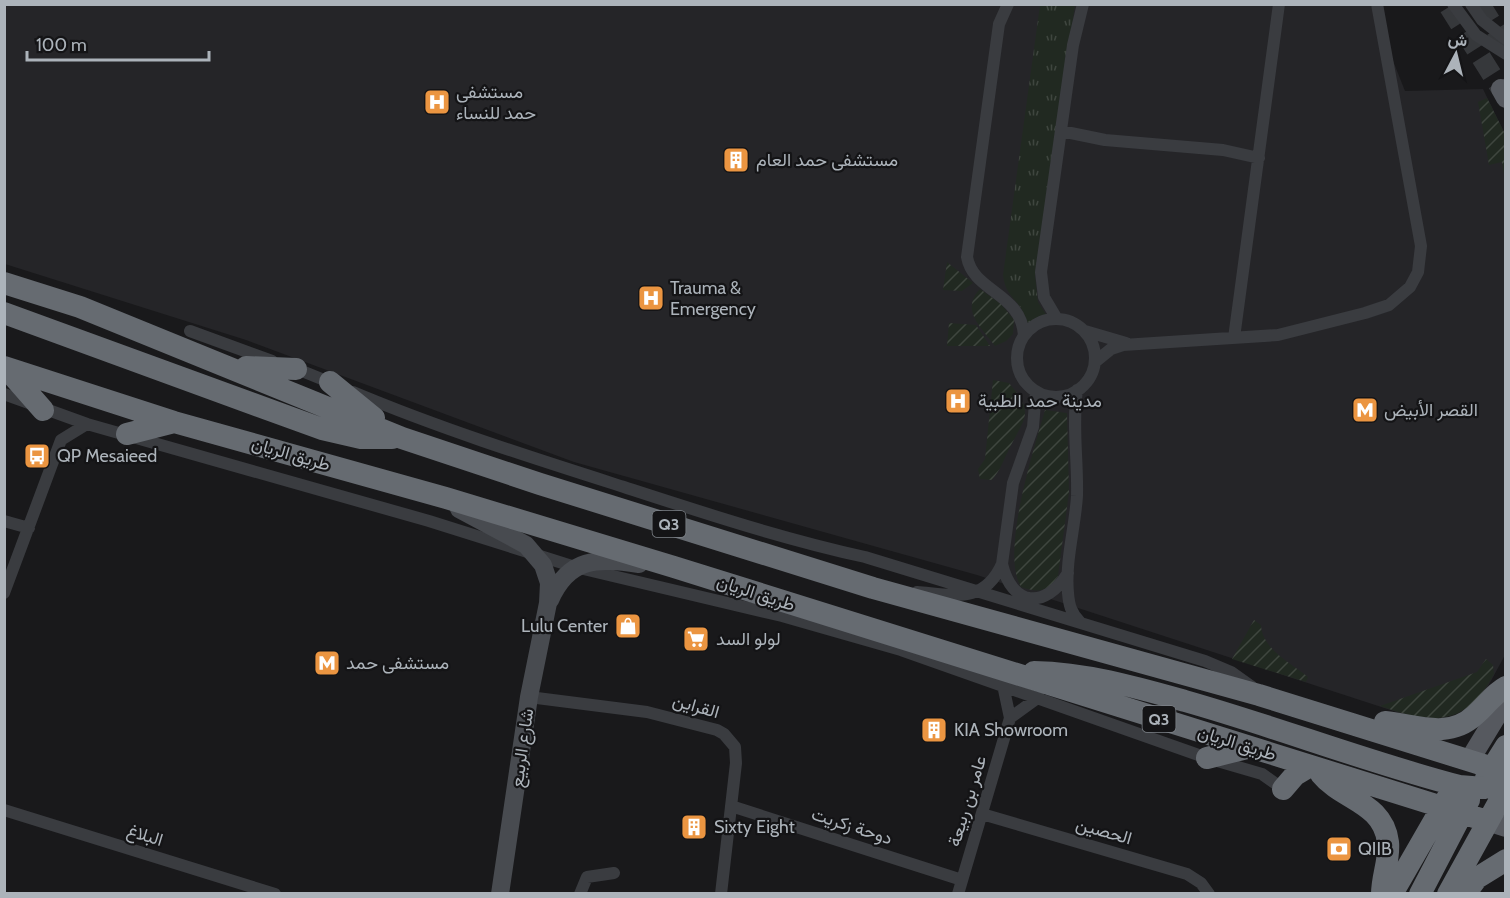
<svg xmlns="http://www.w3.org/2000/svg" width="1510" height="898" font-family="Cabin,Vazirmatn,sans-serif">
  <defs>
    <pattern id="park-tufts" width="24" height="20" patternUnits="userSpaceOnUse" patternTransform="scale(1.5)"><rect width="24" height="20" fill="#212921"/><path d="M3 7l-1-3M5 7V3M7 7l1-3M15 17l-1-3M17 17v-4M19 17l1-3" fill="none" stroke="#3f463f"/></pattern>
    <pattern id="garden-furrows" width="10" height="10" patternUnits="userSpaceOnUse" patternTransform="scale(1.5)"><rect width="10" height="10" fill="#212921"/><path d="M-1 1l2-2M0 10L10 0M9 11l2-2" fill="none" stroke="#3f463f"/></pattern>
  </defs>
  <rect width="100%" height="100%" fill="#19191b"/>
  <!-- built -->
  <path fill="#252528" d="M5,5h1366l34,86 78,-2 22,45v521l-19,35 -74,27 -435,-142 -403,-113 -328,-122 -241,-76z"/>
  <!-- park -->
  <path fill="url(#park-tufts)" d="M1040,5h35l-40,270 3,27 9,14 -19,10c-6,-28 -22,-25 -25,-51z"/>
  <!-- garden -->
  <path fill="url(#garden-furrows)" d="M1487,98l18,36v46l-3,-18 -13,3 -11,-63z
    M947,262l26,21 -11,8 -19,-1z
    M980,289l21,15 13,16 -1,14 -7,7 -11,5c-14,-19 -35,-36 -15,-57z
    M949,323l27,2 14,21h-43z
    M993,380l16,3c25,30 17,33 1,64 -6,12 -9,22 -18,33l-12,-1 -2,-10 7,-10z
    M1045,410l22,3 2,79 -11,84c-10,16 -19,17 -37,11 -21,-34 13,-138 24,-177z
    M1254,620l7,5c1,24 30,38 47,52l-2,5 -74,-23z
    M1486,659l7,6 1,9c-29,54 -62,50 -114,32l97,-34z"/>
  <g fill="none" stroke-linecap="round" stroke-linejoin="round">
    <!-- primary-tunnel -->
    <path stroke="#36383b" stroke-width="20" stroke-dasharray="20 10" stroke-linecap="butt" d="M1480,4l26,42
      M1449,7l52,82"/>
    <!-- street -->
    <path stroke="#3a3c40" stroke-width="12" d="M1008,4l-9,20 -32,233c6,35 55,36 57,79
      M1453,4l23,31 30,19
      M1471,4l11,16 24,19
      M1061,131l44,9 118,10 36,8
      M1057,319l-13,-22 -3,-25 32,-227 10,-41
      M1017 358a39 39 0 1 1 78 0a39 39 0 1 1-78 0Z
      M190,331l82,30
      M1085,331l41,12
      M1234,338l45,-334
      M1095,362l16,-13 12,-4 155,-10 87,-22 24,-8 21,-18 8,-15 3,-26 -44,-242
      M292,367l42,17
      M1077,390c-5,36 1,70 0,106 -2,32 -12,65 -9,97 1,12 3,20 12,29
      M353,392c88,37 180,66 271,95 80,26 159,52 241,70l340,104 26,11 21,15
      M4,394l83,30 342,97 146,46 207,49 119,34 306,108 55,16 21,15
      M4,521l25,7
      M1002,564c10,42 43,46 66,9
      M917,592c37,3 67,12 85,-28l11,-81 20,-56 3,-36
      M4,593l57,-153 26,-16
      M529,697l118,15 70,18 7,4 11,13 1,16 -15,131
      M1010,718l29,-21
      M731,806l231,74
      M4,810l271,84
      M982,814l205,60 14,9 8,11
      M580,894l7,-17 27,-4
      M958,894l52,-176 -7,-33"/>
    <!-- secondary -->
    <path stroke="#484b50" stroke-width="18" d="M459,509l67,36 17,20 6,18 -1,20 -19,94 -29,197
      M550,600c19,-43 47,-42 89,-36"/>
    <!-- primary -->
    <path stroke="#56595f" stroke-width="20" d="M1501,89l5,9
      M1469,761l37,-61
      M1487,821l19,6"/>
    <!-- highway -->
    <path stroke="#666b71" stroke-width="22" d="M4,283l76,24 322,131 138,46 333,104 386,107 247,77
      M4,313l318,116 39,9h31
      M4,367l170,55 272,76 228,69 813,254
      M246,367l50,2
      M7,369l36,41
      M330,382l44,36
      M127,434l47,-12
      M1034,672c52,1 101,15 151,29 92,26 182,61 274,85l25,2 22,-7
      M1385,722c31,3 63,18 90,-7 11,-9 18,-21 31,-28
      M1207,758l40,-10
      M1321,774c21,26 62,28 67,68 2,17 -6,34 -6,52
      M1486,778l20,-32
      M1283,789l12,-14 15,-9
      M1392,894l57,-99
      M1420,894l49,-94
      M1448,894l58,-105
      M1465,894l12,-16 29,-18"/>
  </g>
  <!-- icons -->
  <defs>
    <symbol id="hospital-square" viewBox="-11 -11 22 22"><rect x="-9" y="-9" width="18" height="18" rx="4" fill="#eb9541" stroke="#141416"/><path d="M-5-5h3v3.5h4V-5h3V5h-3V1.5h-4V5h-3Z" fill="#fff"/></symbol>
    <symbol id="building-square" viewBox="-11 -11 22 22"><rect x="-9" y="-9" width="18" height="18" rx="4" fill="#eb9541" stroke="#141416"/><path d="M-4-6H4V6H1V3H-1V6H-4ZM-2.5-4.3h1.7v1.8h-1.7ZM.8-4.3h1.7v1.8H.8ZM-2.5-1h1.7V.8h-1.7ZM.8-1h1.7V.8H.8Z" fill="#fff"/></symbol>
    <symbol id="metro-square" viewBox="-11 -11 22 22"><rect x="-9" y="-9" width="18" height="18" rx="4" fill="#eb9541" stroke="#141416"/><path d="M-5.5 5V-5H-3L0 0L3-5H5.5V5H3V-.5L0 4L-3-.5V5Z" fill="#fff"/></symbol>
    <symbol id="bus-square" viewBox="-11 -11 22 22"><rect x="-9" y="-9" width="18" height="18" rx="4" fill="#eb9541" stroke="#141416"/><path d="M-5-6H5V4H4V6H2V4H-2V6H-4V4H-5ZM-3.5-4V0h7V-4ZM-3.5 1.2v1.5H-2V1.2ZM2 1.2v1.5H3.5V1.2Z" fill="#fff"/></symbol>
    <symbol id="shop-square" viewBox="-11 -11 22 22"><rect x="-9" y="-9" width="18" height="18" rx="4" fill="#eb9541" stroke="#141416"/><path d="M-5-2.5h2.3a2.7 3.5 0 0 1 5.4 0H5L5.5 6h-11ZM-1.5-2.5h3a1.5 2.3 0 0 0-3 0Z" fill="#fff"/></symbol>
    <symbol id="supermarket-square" viewBox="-11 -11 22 22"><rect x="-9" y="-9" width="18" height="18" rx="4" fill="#eb9541" stroke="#141416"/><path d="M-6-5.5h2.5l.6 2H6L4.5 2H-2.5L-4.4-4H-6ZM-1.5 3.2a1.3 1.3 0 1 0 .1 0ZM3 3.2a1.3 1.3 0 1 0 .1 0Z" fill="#fff"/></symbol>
    <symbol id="bank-square" viewBox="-11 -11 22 22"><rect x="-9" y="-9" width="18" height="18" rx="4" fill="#eb9541" stroke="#141416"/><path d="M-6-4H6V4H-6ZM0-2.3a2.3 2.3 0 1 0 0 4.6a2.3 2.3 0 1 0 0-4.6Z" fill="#fff"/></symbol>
  </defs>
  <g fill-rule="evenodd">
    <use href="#hospital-square" x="422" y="87" width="30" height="30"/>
    <use href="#building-square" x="721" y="145" width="30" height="30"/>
    <use href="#hospital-square" x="636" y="283" width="30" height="30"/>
    <use href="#hospital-square" x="943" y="386" width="30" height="30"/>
    <use href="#metro-square" x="1350" y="395" width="30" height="30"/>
    <use href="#bus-square" x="22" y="441" width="30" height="30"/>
    <use href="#shop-square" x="613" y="611" width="30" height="30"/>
    <use href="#supermarket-square" x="681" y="624" width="30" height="30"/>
    <use href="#metro-square" x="312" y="648" width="30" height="30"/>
    <use href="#building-square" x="919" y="715" width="30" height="30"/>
    <use href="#building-square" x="679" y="812" width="30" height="30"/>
    <use href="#bank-square" x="1324" y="834" width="30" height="30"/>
  </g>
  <g text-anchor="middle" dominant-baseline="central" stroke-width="4.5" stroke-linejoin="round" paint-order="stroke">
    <!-- shield labels -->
    <g fill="#141416" stroke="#7e8389" stroke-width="1.5">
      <rect x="652.5" y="511" width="33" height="26" rx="4.5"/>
      <rect x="1142.5" y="706" width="33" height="26" rx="4.5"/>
    </g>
    <g font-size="16" font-weight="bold" fill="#acb3ba">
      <text x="669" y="524">Q3</text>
      <text x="1159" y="719">Q3</text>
    </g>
    <!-- poi labels -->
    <g font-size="18" fill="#acb3ba" stroke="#141416" text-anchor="start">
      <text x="456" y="92">مستشفى<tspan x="456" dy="21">حمد للنساء</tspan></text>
      <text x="756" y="160">مستشفى حمد العام</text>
      <text x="670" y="288">Trauma &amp;<tspan x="670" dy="21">Emergency</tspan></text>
      <text x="978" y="401">مدينة حمد الطبية</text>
      <text x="1384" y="410">القصر الأبيض</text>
      <text x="57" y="456">QP Mesaieed</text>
      <text x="608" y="626" text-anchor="end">Lulu Center</text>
      <text x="716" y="639">لولو السد</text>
      <text x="346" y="663">مستشفى حمد</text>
      <text x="954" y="730">KIA Showroom</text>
      <text x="714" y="827">Sixty Eight</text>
      <text x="1358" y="849">QIIB</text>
    </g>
    <!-- street labels -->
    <g font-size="18" fill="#acb3ba" stroke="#141416">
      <text transform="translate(291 454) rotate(16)">طريق الريان</text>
      <text transform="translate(756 593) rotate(18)">طريق الريان</text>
      <text transform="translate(696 706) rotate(16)">القراين</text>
      <text transform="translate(1237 743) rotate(17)">طريق الريان</text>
      <text transform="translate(522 748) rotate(-82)">شارع الربيع</text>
      <text transform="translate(967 801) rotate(-73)">عامر بن ربيعة</text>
      <text transform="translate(852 826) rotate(18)">دوحة زكريت</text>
      <text transform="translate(1104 831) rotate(16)">الحصين</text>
      <text transform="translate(145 835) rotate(17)">البلاغ</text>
    </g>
  </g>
  <!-- border -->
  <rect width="1510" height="898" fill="none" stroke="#acb3ba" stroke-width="12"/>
  <!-- north arrow -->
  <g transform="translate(1456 54) rotate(7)" stroke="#141416" stroke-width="4.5" paint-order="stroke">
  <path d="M0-4.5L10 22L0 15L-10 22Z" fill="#acb3ba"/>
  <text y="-9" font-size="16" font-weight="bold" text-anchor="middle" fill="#acb3ba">ش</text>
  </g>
  <!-- scale -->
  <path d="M27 51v9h182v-9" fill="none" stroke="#acb3ba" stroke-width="3"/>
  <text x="36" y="51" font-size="18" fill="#acb3ba" stroke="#141416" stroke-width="4.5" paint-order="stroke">100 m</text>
</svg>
